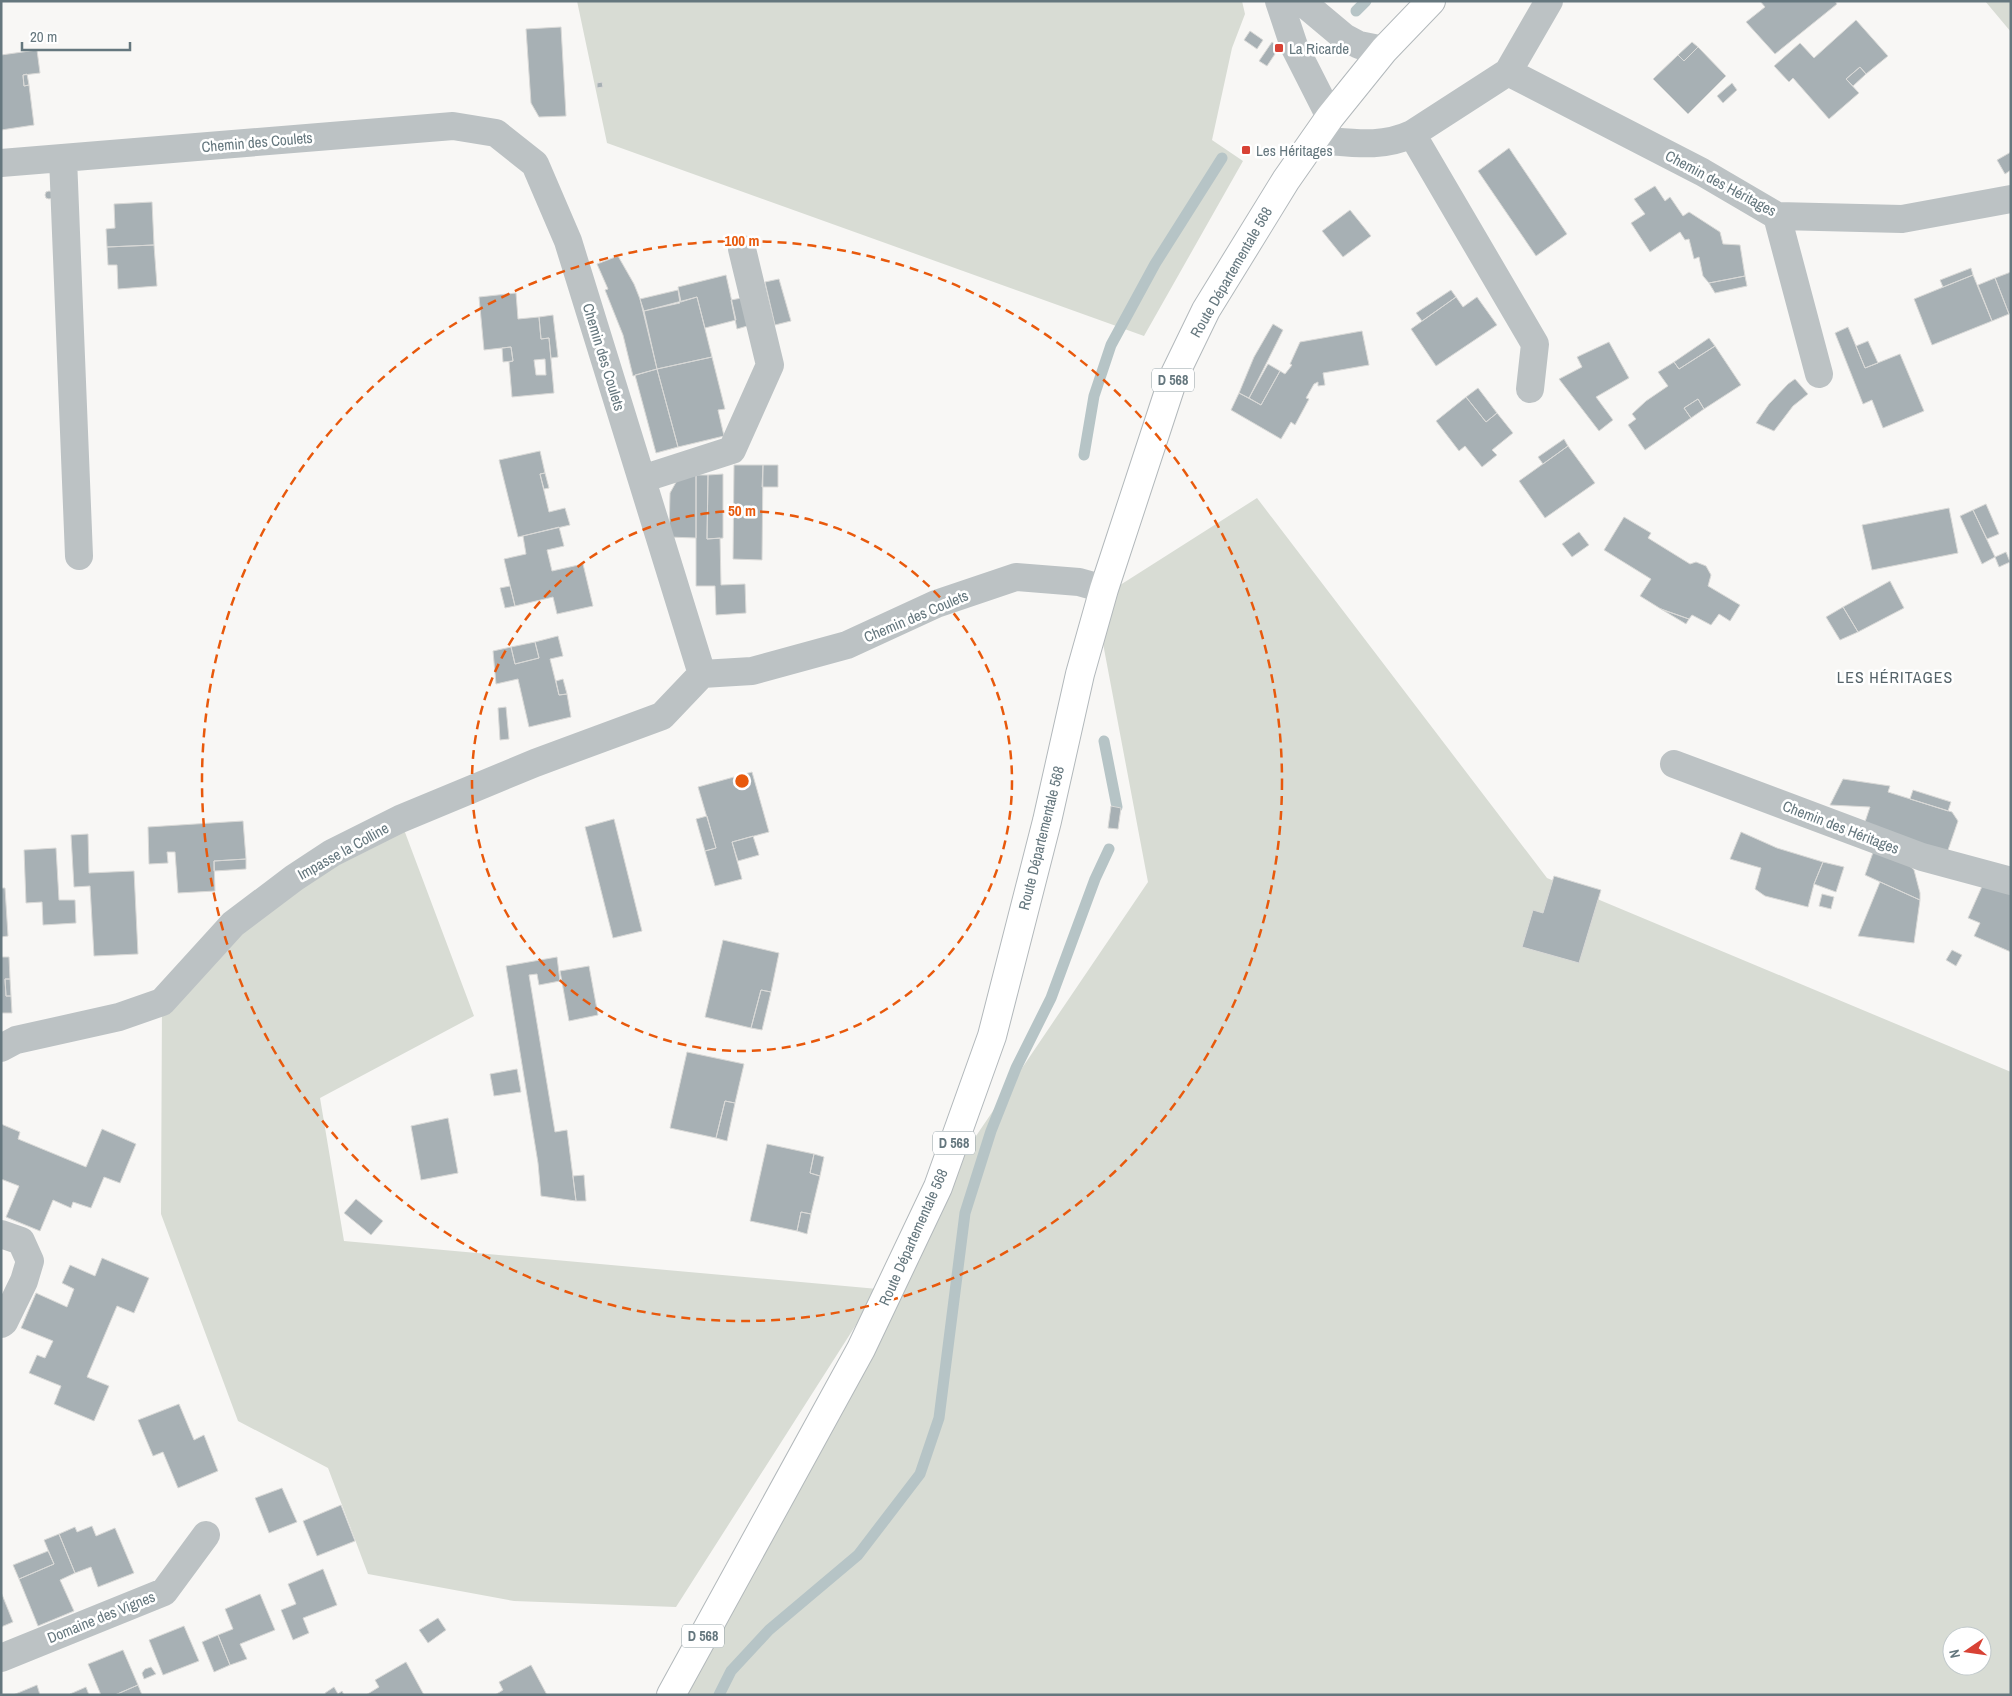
<svg xmlns="http://www.w3.org/2000/svg" width="2012" height="1696" font-family="'Archivo Narrow',sans-serif">
  <rect width="100%" height="100%" fill="#f8f7f5"/>
  <!-- green -->
  <path fill="#d8dcd4" fill-rule="evenodd" d="M577,1h665l3,13 -13,34 -20,92 31,21 -99,175 -537,-193z
    M1985,1h26v31z
    M1257,498l290,380 464,194v623h-1325l189,-400 -199,312 -162,-6 -146,-27 -40,-106 -90,-47 -77,-207 1,-212 71,-78 167,-105 74,197 -154,82 24,143 534,48 16,-32 254,-375 -53,-281zM1952,1636h30v30h-30z"/>
  <g fill="none" stroke-linecap="round" stroke-linejoin="round">
    <!-- stream -->
    <path stroke="#b6c4c6" stroke-width="11" d="M1356,11l10,-10
      M1084,455l10,-59 17,-51 44,-81 67,-106
      M1104,741l13,66
      M719,1695l12,-24 38,-41 89,-75 62,-81 19,-56 26,-205 26,-82 25,-63 35,-70 44,-119 14,-30"/>
  </g>
  <!-- building -->
  <path fill="#a7b0b4" stroke="#d9d9d7" fill-rule="evenodd" d="M1760,1h75l2,3 -62,50 -29,-32 19,-15z
    M1856,20l32,36 -22,18 -6,-7 -14,12 13,14 -30,26 -36,-41 -4,4 -15,-16 26,-23 14,15z
    M561,27l5,89 -27,1 -8,-14 -5,-74z
    M1250,31l13,9 -6,9 -13,-9z
    M1272,42l7,6 -12,18 -8,-5z
    M1692,42l6,5 -14,14 -6,-6z
    M1698,47l28,29 -38,38 -35,-35 25,-24 6,6z
    M37,50l3,23 -17,2 1,11 5,-1 5,40 -33,5v-75z
    M1860,67l6,7 -13,12 -7,-7z
    M27,74l2,11 -5,1 -1,-11z
    M602,82l1,5 -6,1v-5z
    M1732,83l5,7 -14,13 -6,-7z
    M1509,148l58,86 -31,22 -58,-85z
    M2011,152v18l-6,4 -8,-14z
    M1655,186l10,15 5,-4 13,19 6,-4 31,20 3,12 17,1 5,31 -36,7 -6,-7 -4,-19 -5,2 -5,-20 -4,1 -5,-8 -30,20 -19,-29 14,-9 -11,-15z
    M45 195a4 4 0 1 1 8 0a4 4 0 1 1-8 0Z
    M152,202l2,43 -47,2 -1,-18 9,-1 -1,-24z
    M1350,210l21,26 -28,21 -21,-26z
    M154,245l3,41 -39,3 -1,-24h-9l-1,-18z
    M618,256l16,28 6,15 17,70 -24,7 -10,-41 -18,-45 3,-1 -11,-25z
    M1971,268l2,7 -30,12 -3,-7z
    M2011,272v41l-2,1 -14,-36z
    M726,275l10,45 -31,8 -8,-31 -16,5 -3,-15z
    M1973,275l19,46 -60,24 -18,-46z
    M1745,276l2,10 -32,7 -6,-10z
    M1995,278l14,36 -17,7 -14,-36z
    M779,279l12,42 -16,4 -10,-43z
    M678,290l2,13 -36,8 -4,-12z
    M1451,290l5,7 -34,24 -6,-8z
    M516,293l2,26 21,-2 2,22 8,-1 5,55 -42,4 -3,-35 4,-1 -2,-14 -27,3 -5,-53zM545,359l1,16h-10l-2,-15z
    M697,297l15,60 -55,12 -13,-58z
    M747,297l7,27 -17,5 -6,-29z
    M1456,297l7,10 14,-10 20,28 -61,41 -25,-37z
    M553,315l5,42 -7,1 -2,-20 -8,1 -2,-22z
    M1273,324l10,6 -34,68 -10,-5 15,-36z
    M1848,327l17,41 35,-14 24,57 -41,17 -11,-28 -9,4 -28,-71z
    M1362,331l7,34 -46,8 2,12 -7,1v-4l-4,2 -8,14 3,1 -14,26 -4,-3 -10,17 -50,-29 8,-17 22,12 19,-34 5,3 7,-9 -2,-1 10,-22z
    M1709,338l6,8 -36,23 -5,-7z
    M1868,341l10,22 -13,5 -9,-22z
    M1609,342l20,36 -33,19 17,23 -14,11 -40,-52 23,-12 -5,-10z
    M1715,346l26,39 -37,24 -6,-10 -14,9 7,10 -46,32 -17,-25 8,-6 -4,-5 14,-13 22,-15 -10,-14 16,-10 5,7z
    M511,347l2,14 -10,1 -1,-14z
    M712,357l13,52 -7,1 6,26 -46,11 -21,-78z
    M1268,364l12,7 -19,34 -12,-7z
    M657,369l21,78 -22,6 -21,-78z
    M1795,379l13,15 -15,12 -19,25 -18,-8 13,-19 19,-20z
    M1478,388l19,25 -11,9 -20,-25z
    M1466,397l20,25 11,-9 16,20 -21,17 5,5 -15,12 -17,-21 -6,5 -23,-30z
    M1698,399l6,10 -13,9 -7,-10z
    M1564,439l4,7 -25,18 -5,-7z
    M1568,446l27,37 -50,35 -26,-37z
    M540,451l5,22 -5,1 9,38 16,-4 5,17 -52,12 -19,-77z
    M734,465h29l-1,95 -29,-1z
    M763,465h15v22h-16z
    M545,473l4,15 -5,1 -4,-15z
    M723,474v64l-16,1 1,-64z
    M680,475h16v63l-27,-1 1,-44z
    M696,475h12l-1,64 13,-1 1,47 24,-1 1,29 -30,2 -1,-29h-19z
    M1986,504l13,30 -12,5 -14,-29z
    M1949,508l9,45 -86,17 -10,-45z
    M1973,510l22,47 -13,7 -22,-48z
    M1624,517l27,16 -3,5 42,26 6,-2 10,4 5,9 -3,11 32,19 -10,16 -11,-7 -8,11 -19,-10 -3,4 -28,-10 -21,-13 11,-17 -47,-29z
    M559,527l5,19 -17,4 5,21 31,-7 10,42 -36,8 -4,-17 -38,9 -11,-47 22,-5 -3,-18z
    M1579,532l10,13 -17,12 -10,-13z
    M2006,552l4,10 -11,5 -4,-10z
    M1890,581l14,27 -46,24 -15,-25z
    M510,586l5,20 -10,2 -5,-20z
    M1843,607l15,25 -18,8 -14,-23z
    M1661,609l5,2 23,8 -3,5z
    M558,636l5,20 -13,3 9,36 8,-1 4,23 -42,10 -11,-48 -22,5 -3,-33 18,-4 4,17 24,-6 -4,-16z
    M535,642l4,16 -24,6 -4,-17z
    M563,679l4,15 -8,1 -3,-14z
    M506,707l3,32 -9,1 -2,-32z
    M752,772l17,60 -37,10 10,37 -27,7 -10,-35 11,-3 -18,-61z
    M1843,779l47,7 -2,6 64,20 6,9 -11,32 -83,-28 6,-18 -40,-2z
    M1913,790l38,12 -3,9 -38,-12z
    M1111,806l10,2 -3,21 -10,-1z
    M707,816l9,32 -11,3 -9,-32z
    M614,819l28,112 -29,7 -28,-111z
    M243,821l3,38 -32,2 1,30 -37,2 -3,-41h-8l1,11 -19,1 -1,-37z
    M1741,832l36,16 46,14 -9,22 -6,23 -43,-11 -10,-7 6,-21 -31,-9z
    M88,834l1,39 45,-2 4,83 -44,2 -4,-70 -16,1 -3,-52z
    M753,836l6,19 -21,6 -6,-19z
    M1875,847l24,9 15,14 6,23v7l-55,-25z
    M56,848l3,52h16l1,23 -33,2 -1,-23 -16,1 -2,-53z
    M246,859v10l-32,2v-10z
    M1823,862l21,5 -8,25 -22,-8z
    M1554,876l47,14 -22,73 -57,-16 11,-37 10,3z
    M1880,882l40,18 -6,43 -56,-7z
    M1984,882l27,12v58l-37,-16 6,-13 -12,-5z
    M1,888h4l3,48 -7,1z
    M1822,894l12,3 -3,12 -12,-3z
    M723,940l56,13 -8,39 -10,-2 -10,38 -46,-11z
    M1952,950l10,5 -6,11 -10,-6z
    M1,957h8l1,22h-5l1,17h5l1,17h-11z
    M557,957l3,24 -21,4 -2,-11 -8,1 26,157 12,-2 9,71 -35,-5 -3,-33 -32,-197z
    M589,966l9,49 -29,6 -9,-50z
    M5,979h5l1,17h-5z
    M761,990l10,2 -9,38 -11,-2z
    M687,1052l57,12 -9,39 -10,-2 -9,37 -46,-10z
    M517,1069l4,23 -27,4 -4,-22z
    M725,1101l10,2 -8,38 -11,-3z
    M448,1118l10,55 -37,7 -10,-54z
    M1,1124l19,8 -2,7 68,28 16,-38 34,15 -16,39 -16,-6 -13,31 -18,-6 -2,6 -18,-8 -13,31 -34,-14 13,-31 -18,-7z
    M767,1144l47,10 -4,19 10,3 -9,38 -10,-2 -4,19 -47,-10z
    M814,1154l10,3 -4,19 -10,-3z
    M584,1175l2,26h-10l-3,-25z
    M356,1199l27,22 -12,14 -27,-22z
    M801,1212l10,2 -4,20 -10,-3z
    M102,1258l47,20 -15,35 -17,-7 -30,71 22,9 -15,35 -40,-17 7,-18 -32,-13 8,-18 8,3 8,-17 -32,-13 15,-35 31,14 7,-18 -12,-6 8,-18 25,11z
    M179,1404l15,36 10,-5 14,36 -40,17 -15,-36 -10,4 -15,-36z
    M282,1488l15,34 -28,11 -14,-35z
    M341,1505l14,36 -38,15 -14,-35z
    M92,1526l4,10 19,-8 19,45 -36,14 -7,-20 -16,6 -16,-39 16,-7 2,5z
    M59,1534l16,39 -15,7 14,31 -36,15 -19,-47 35,-15 -10,-24z
    M48,1551l6,13 -35,15 -6,-14z
    M323,1569l14,36 -34,13 6,15 -16,7 -12,-30 15,-6 -8,-20z
    M1,1592l12,30 -12,5z
    M260,1594l15,36 -35,14 7,15 -17,6 -12,-30 15,-6 -8,-20z
    M438,1618l8,12 -18,13 -9,-13z
    M184,1626l15,35 -36,14 -14,-35z
    M218,1635l12,30 -16,7 -12,-30z
    M123,1650l15,35 -23,10h-14l-13,-31z
    M406,1662l18,33h-58l13,-8 -4,-7z
    M531,1665l16,30h-52l8,-5 -4,-8z
    M151,1667l5,7 -12,5 -2,-6 3,-4z
    M37,1685l3,10h-27z
    M138,1685l4,10h-27z
    M86,1687l3,8h-19v-1z
    M334,1687l4,7 4,-3 2,4h-18l-1,-2z"/>
  <g fill="none" stroke-linecap="round" stroke-linejoin="round">
    <defs>
      <path id="major" d="M671,1695l190,-346 77,-162 54,-151 55,-215 33,-147 24,-85 70,-213 32,-66 80,-130 44,-63 54,-67 47,-49"/>
    </defs>
    <!-- major casing -->
    <use href="#major" stroke="#b2b8bb" stroke-width="30"/>
    <!-- minor -->
    <path stroke="#bcc2c4" stroke-width="28" d="M1279,1l15,45 36,71
      M1301,1l43,36 15,8 25,5
      M1508,72l194,100 75,44 125,3 109,-20
      M1412,134l123,210 -5,45
      M1314,140c35,2 66,9 98,-6l96,-62 41,-71
      M63,158l16,398
      M1,163l452,-37 43,7 39,31 33,77 134,433 50,-3 95,-26 89,-41 80,-27 63,5 25,7
      M1777,216l42,158
      M642,479l90,-29 38,-85 -28,-116
      M1674,764l248,93 89,24
      M1,1048l15,-8 103,-23 43,-15 71,-78 61,-46 38,-25 68,-34 135,-56 127,-47 40,-42
      M1,1234l20,7 9,20 -6,20 -20,41 -3,2
      M1,1658l163,-66 42,-57"/>
    <!-- major -->
    <use href="#major" stroke="#fff" stroke-width="28"/>
  </g>
  <!-- distance rings -->
  <g fill="none" stroke="#e8590c" stroke-width="2.5" stroke-dasharray="9 6">
    <circle cx="742" cy="781" r="270"/>
    <circle cx="742" cy="781" r="540"/>
  </g>
  <!-- markers -->
  <g fill="#d84235" stroke="#fff" stroke-width="2">
    <rect x="1274" y="43" width="10" height="10" rx="2.5"/>
    <rect x="1241" y="145" width="10" height="10" rx="2.5"/>
  </g>
  <g text-anchor="middle" dominant-baseline="central" stroke-width="5" stroke-linejoin="round" paint-order="stroke">
    <!-- shield labels -->
    <g fill="#fff" stroke="#93a0a5" stroke-width="1">
      <rect x="1152" y="368.5" width="42" height="23" rx="4"/>
      <rect x="933" y="1131.5" width="42" height="23" rx="4"/>
      <rect x="682" y="1624.5" width="42" height="23" rx="4"/>
    </g>
    <g font-size="14" font-weight="bold" fill="#65777e">
      <text x="1173" y="380">D 568</text>
      <text x="954" y="1143">D 568</text>
      <text x="703" y="1636">D 568</text>
    </g>
    <!-- poi labels -->
    <g font-size="15" fill="#65777e" stroke="#fff" text-anchor="start">
      <text x="1289" y="48">La Ricarde</text>
      <text x="1256" y="150">Les Héritages</text>
    </g>
    <!-- street labels -->
    <g font-size="15" fill="#65777e" stroke="#fff">
      <text transform="translate(257 142) rotate(-5)">Chemin des Coulets</text>
      <text transform="translate(1721 183) rotate(28)">Chemin des Héritages</text>
      <text transform="translate(1231 272) rotate(-60)">Route Départementale 568</text>
      <text transform="translate(604 357) rotate(73)">Chemin des Coulets</text>
      <text transform="translate(916 616) rotate(-23)">Chemin des Coulets</text>
      <text transform="translate(1841 827) rotate(21)">Chemin des Héritages</text>
      <text transform="translate(1041 838) rotate(-76)">Route Départementale 568</text>
      <text transform="translate(343 851) rotate(-29)">Impasse la Colline</text>
      <text transform="translate(913 1237) rotate(-66)">Route Départementale 568</text>
      <text transform="translate(101 1617) rotate(-22)">Domaine des Vignes</text>
    </g>
    <!-- neighbourhood labels -->
    <g font-size="16" letter-spacing="1" fill="#56646a" stroke="#fff">
      <text x="1895" y="677">LES HÉRITAGES</text>
    </g>
  </g>
  <circle cx="742" cy="781" r="8" fill="#e8590c" stroke="#fff" stroke-width="2.5"/>
  <g font-size="15" text-anchor="middle" font-weight="bold" fill="#e8590c" stroke="#fff" stroke-width="5" stroke-linejoin="round" paint-order="stroke">
    <text x="742" y="246">100 m</text>
    <text x="742" y="516">50 m</text>
  </g>
  <!-- border -->
  <rect width="2012" height="1696" fill="none" stroke="#65777e" stroke-width="5"/>
  <!-- north arrow -->
  <g transform="translate(1967 1651) rotate(257)"><circle r="24" fill="#ffffff" stroke="#c1c9cb"/>
  <path d="M0-4L9 19L0 12L-9 19Z" fill="#d84235"/>
  <text y="-8" font-size="14" font-weight="bold" text-anchor="middle" fill="#65777e">N</text>
  </g>
  <!-- scale -->
  <path d="M22 42v8h108v-8" fill="none" stroke="#65777e" stroke-width="2.5"/>
  <text x="30" y="42" font-size="15" fill="#65777e" stroke="#ffffff" stroke-width="4" paint-order="stroke">20 m</text>
</svg>
